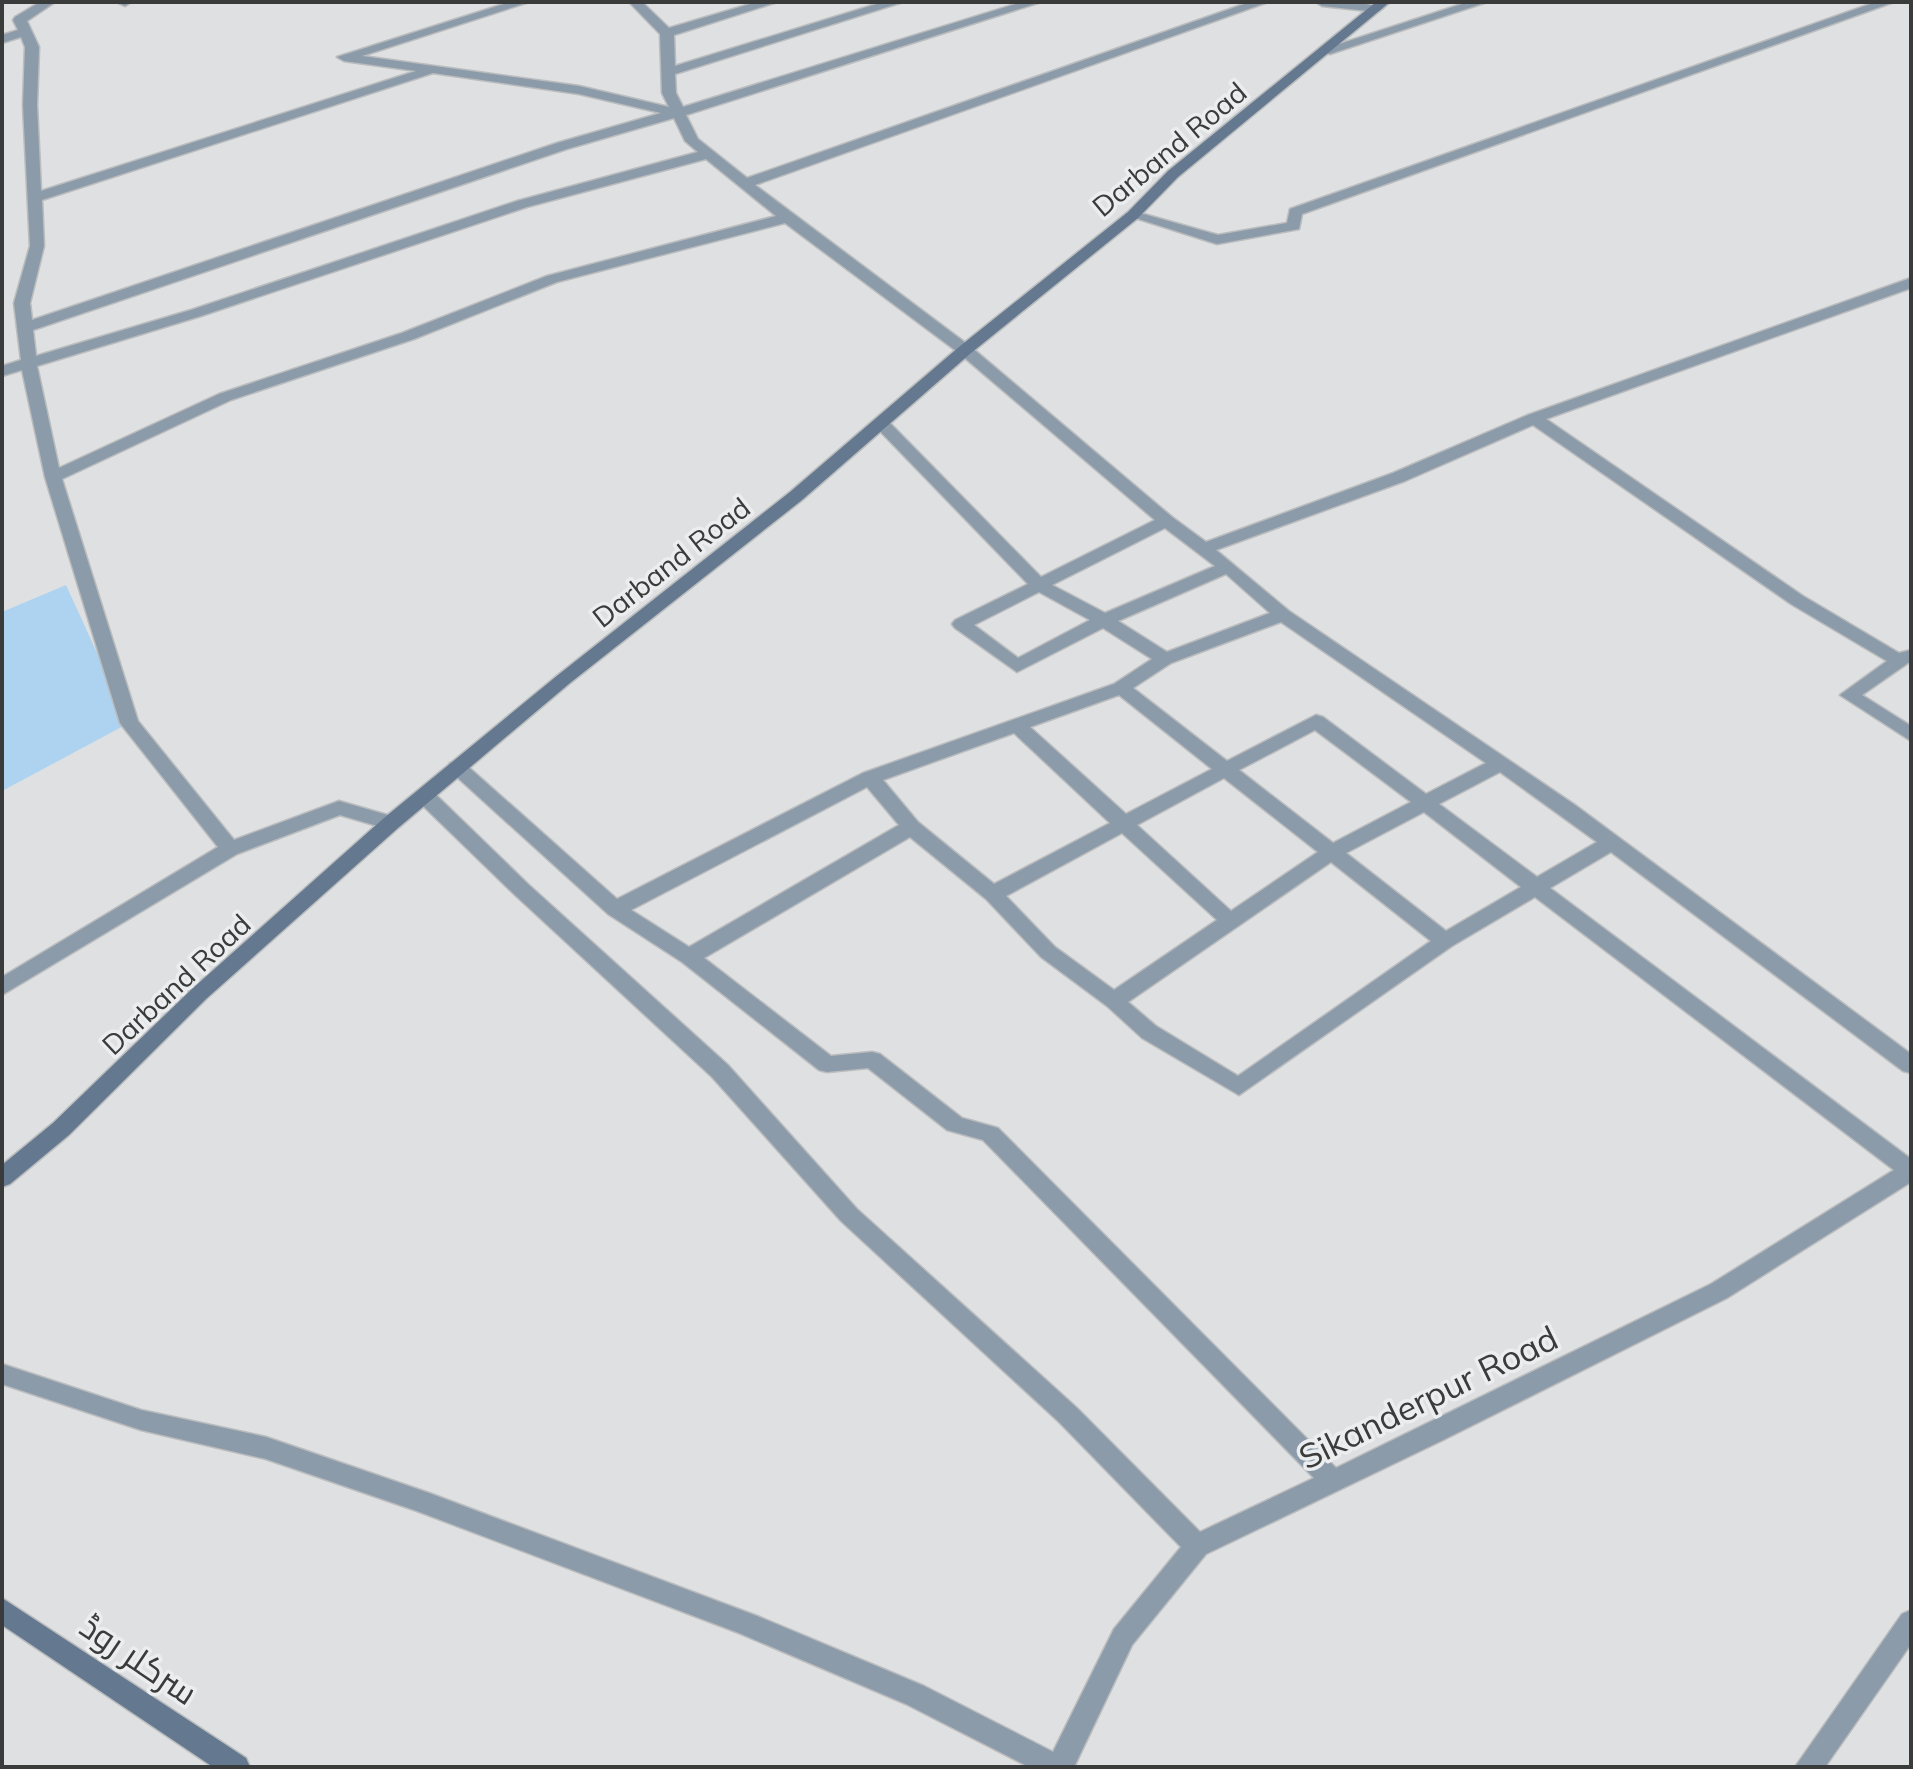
<svg xmlns="http://www.w3.org/2000/svg" width="1913" height="1769" font-family="Mulish,Cairo,sans-serif">
  <rect width="100%" height="100%" fill="#dee0e2"/>
  <!-- green -->
  <path fill="#aed3f0" d="M66,585l63,138 -127,68v-179z"/>
  <g fill="none" stroke-linecap="round" stroke-linejoin="round">
    <defs>
      <path id="street" d="M40,2h15l-28,19 12,26 -2,58 4,86 375,-120 -72,-10 -7,-4 173,-55h19l-167,54 217,30 90,21 -7,-14 -2,-59 -31,-32h13l27,26 88,-26h20l-103,33 1,31 208,-64h20l-228,72 1,19 7,14 339,-105h19l-355,113 12,24 49,39 503,-176h18l-513,183 216,162 201,170 34,25 187,-69 135,-58 383,-137v10l-365,131 257,177 96,57 12,-3v11l-49,34 49,31v15l-71,-46 47,-34 -96,-57 -258,-179 -128,56 -189,69 73,61 286,194 336,249v19l-8,-2 -292,-219 -61,36 361,271v23l-184,116 -284,142 -237,114 -74,91 -58,122h-45l-123,-63 -167,-71 -322,-122 -151,-52 -125,-29 -139,-46v-20l139,46 125,27 163,56 328,123 167,70 129,66 61,-123 67,-82 -122,-125 -218,-201 -129,-144 -197,-182 -97,-94 -3,-5 3,-5h14l97,94 199,180 129,144 220,199 123,124 114,-54 -331,-338 -36,-10 -79,-62 -41,4 -8,-2 -137,-108 -74,-48 -161,-146 3,-5h14l153,136 246,-126 251,-89 38,-25 -49,-31 -86,44 -62,-44 -3,-4 3,-4 73,-36 -153,-158v-6h12l154,157 114,-57 -196,-167 -174,-130 -228,59 -143,57 -183,61 -169,79 76,242 96,119 105,-39 59,17 3,5 -10,7 -51,-15 -103,39 -235,141v-18l216,-130 -98,-124 -75,-246 -23,-107 -20,6v-10l19,-6 -7,-57 16,-57 -7,-141 2,-58 -4,-10 -19,6v-8l16,-5 -5,-10 2,-3zM433,73l146,21 82,19 -104,30 -525,177 -2,-17 14,-57 -2,-46zM674,118l11,23 13,11 -181,49 -326,109 -155,46 -3,-26 534,-181zM706,159l70,57 -229,60 -145,57 -183,61 -160,74 -22,-102 164,-50 326,-109zM1165,528l50,38 -110,47 -53,-28zM1226,574l44,39 -103,39 -49,-31zM1039,592l51,28 -72,38 -44,-33zM1281,622l205,141 -60,31 -103,-77 -7,-2 -89,46 -94,-73 38,-25zM1119,695l93,74 -86,45 -96,-87zM1315,730l96,72 -78,41 -94,-73zM1014,733l96,90 -116,61 -76,-62 -35,-42zM1500,772l97,70 -60,35 -98,-73zM1224,778l94,74 -87,59 -94,-86zM867,787l32,38 -210,122 -58,-37zM1424,812l97,75 -75,44 -100,-78zM1122,833l95,87 -103,70 -59,-43 -49,-51zM910,837l76,62 55,58 66,49 35,32 97,57 213,-149 83,-49 359,273 -183,114 -375,184 -338,-340 -36,-10 -82,-64 -8,-2 -41,4 -127,-98zM1331,862l100,79 -193,135 -82,-50 -28,-24z
        M116,2h15l-6,4z
        M1316,2h42l25,6 -6,4 -55,-6z
        M1468,2h19l-157,52 -12,-3z
        M1876,2h18l-592,212 -3,15 -82,15 -91,-29 7,-4 85,24 69,-12 3,-14z
        M1911,1610v34l-86,123h-30l107,-153z"/>
      <path id="secondary" d="M1376,2h14l-212,175 -40,41 -167,135 -169,147 -232,183 -172,145 -192,171 -137,136 -59,49 -8,3v-22l51,-42 139,-134 192,-171 174,-143 232,-183 169,-145 169,-135 40,-41z
        M2,1598l244,160 4,9h-37l-211,-142z"/>
    </defs>
    <!-- street casing -->
    <use href="#street" stroke="#babcbd" stroke-width="3"/>
    <!-- secondary casing -->
    <use href="#secondary" stroke="#babcbd" stroke-width="3"/>
    <!-- street -->
    <use href="#street" fill="#8c9baa" fill-rule="evenodd"/>
    <!-- secondary -->
    <use href="#secondary" fill="#647990" fill-rule="evenodd"/>
  </g>
  <g text-anchor="middle" dominant-baseline="central" stroke-width="7" stroke-linejoin="round" paint-order="stroke">
    <!-- street labels -->
    <g font-size="28" fill="#3a3b3b" stroke="#ebedef">
      <text transform="translate(1169 149) rotate(-40)">Darband Road</text>
      <text transform="translate(671 562) rotate(-38)">Darband Road</text>
      <text transform="translate(176 984) rotate(-43)">Darband Road</text>
    </g>
    <!-- near-street labels -->
    <g font-size="34" fill="#3a3b3b" stroke="#ebedef">
      <text transform="translate(1428 1397) rotate(-26)">Sikanderpur Road</text>
      <text transform="translate(139 1659) rotate(34)">سرکلر روڈ</text>
    </g>
  </g>
  <!-- border -->
  <rect width="1913" height="1769" fill="none" stroke="#3a3b3b" stroke-width="8"/>
</svg>
